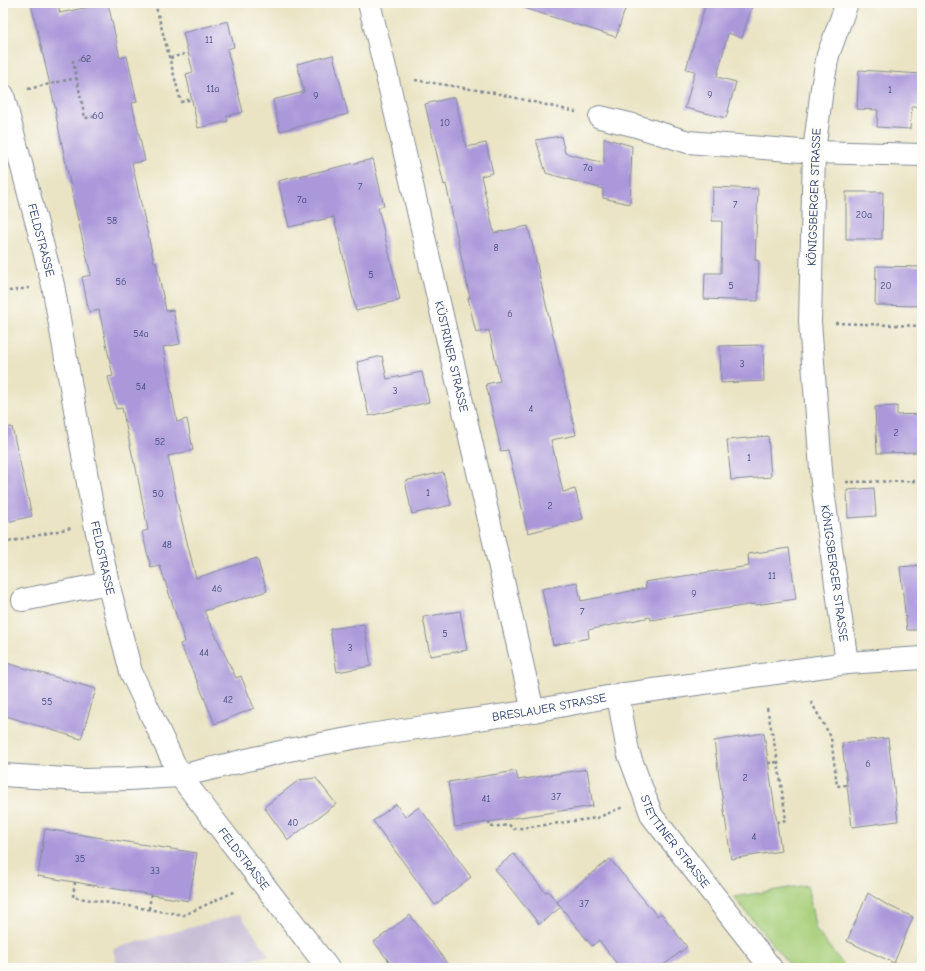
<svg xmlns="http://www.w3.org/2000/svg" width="925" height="971" font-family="'Comic Neue',sans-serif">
  <rect width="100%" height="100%" fill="#fdfcf7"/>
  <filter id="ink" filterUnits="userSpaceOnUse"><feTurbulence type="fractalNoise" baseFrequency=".025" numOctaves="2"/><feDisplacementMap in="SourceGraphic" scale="8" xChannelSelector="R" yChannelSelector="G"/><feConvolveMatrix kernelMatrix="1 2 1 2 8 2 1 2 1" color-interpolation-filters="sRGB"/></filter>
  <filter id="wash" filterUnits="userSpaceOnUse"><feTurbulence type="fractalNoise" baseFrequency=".012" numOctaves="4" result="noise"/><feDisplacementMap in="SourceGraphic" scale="16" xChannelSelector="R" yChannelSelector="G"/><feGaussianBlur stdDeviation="0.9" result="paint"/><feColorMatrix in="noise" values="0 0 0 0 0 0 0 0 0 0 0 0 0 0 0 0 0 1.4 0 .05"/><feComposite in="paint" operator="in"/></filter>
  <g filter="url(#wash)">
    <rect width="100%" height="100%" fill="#eae4c5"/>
    <!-- industrial -->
    <path fill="#c9bfd7" d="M240,914l29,41 -20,6 1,7h-132l-5,-19z"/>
    <!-- green -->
    <path fill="#a7cf7a" stroke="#617f6c" d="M807,885l9,45 30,38h-54l-58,-71z"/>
    <g id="blocks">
      <!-- building -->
      <path fill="#ab98da" d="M31,3h27l2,10 48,-10 12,55 7,-2 10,46 -5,1 13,58 -13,2 22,99h2l10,49 7,-1 7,34 -17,3 14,75 10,-3 6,31 -25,6 9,46 19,76 61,-20 10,33 -63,20 32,67 5,-2 13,32 -39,16 -17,-41 -18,-39 5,-2 -25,-76 -9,2 -9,-36 6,-2 -13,-67h-1l-12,-55 -6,1 -8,-32 5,-1 -14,-66 -10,2 -7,-35 9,-2 -15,-63 -21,-101h1z
        M525,3h102l-11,34 -92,-29z
        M706,3h47l-11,35 -14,-5 -11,44 19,5 -10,36 -41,-10 10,-37 -9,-2z
        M228,21l6,26 -7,2 16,63 -16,4 1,5 -30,7 -12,-54 7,-2 -10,-39z
        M333,55l15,59 -68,17 -7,-31 31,-8 -7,-28z
        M859,70l63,4v33l-10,-1 -2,23 -33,-2 1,-17 -21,-1z
        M455,97l11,50 20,-4 7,30 -12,3 13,57 34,-7 48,209 -25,5 12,52 12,-3 8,30 -55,14 -20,-83 -7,1 -15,-67 14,-3 -11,-51 -13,3 -8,-35h2l-24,-114 -2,1 -19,-81z
        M561,136l4,17 39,10v-25l28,8 -2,58 -27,-6v-9l-57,-16 -10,-33z
        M373,159l11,47 -6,1 22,93 -44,11 -22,-94 -45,10 -11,-46z
        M713,187l45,2 -3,71 4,1 -1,40 -54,-2 1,-26h16l1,-52h-10z
        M846,192h37l-1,47h-36z
        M876,266l46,1v39l-47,-1z
        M763,345l1,36 -43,2 -1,-37z
        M382,356l5,23 35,-7 7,30 -60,14 -12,-54z
        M897,406v9l25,-1v38l-45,1 -2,-46z
        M12,427l20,89 -29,7v-95z
        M768,436l3,41 -40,3 -4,-40z
        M443,472l8,33 -39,9 -7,-33z
        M874,488l2,28 -28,2 -1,-28z
        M789,548l7,51 -41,6v-1l-104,16 -1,-3 -62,13 1,8 -36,7 -11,-56 35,-7 4,19 65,-13 -1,-6 104,-16 -1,-12z
        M922,565v65h-15l-7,-63z
        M460,611l7,39 -37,6 -7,-39z
        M364,624l7,42 -34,6 -7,-43z
        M3,662l93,27 -15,50 -78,-24z
        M764,733l17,118 -50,8 -17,-118z
        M888,738l10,83 -46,6 -10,-84z
        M587,769l6,37 -138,21 -7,-45 68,-11 2,9z
        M316,778l20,26 -48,36 -24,-33 35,-27z
        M396,804l9,13 14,-10 52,70 -36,28 -62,-84z
        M45,829l152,24 -8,48 -151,-25z
        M514,854l31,38 3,-1 13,16 -22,17 -44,-55z
        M610,859l47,57 4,-3 26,34 -27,21h-40l-21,-28 -7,6 -35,-44z
        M868,893l19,12 26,12 -19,46 -47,-22z
        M410,915l41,53h-57l-20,-26z"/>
    </g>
  </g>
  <g filter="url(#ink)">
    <use href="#blocks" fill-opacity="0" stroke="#828a92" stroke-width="1"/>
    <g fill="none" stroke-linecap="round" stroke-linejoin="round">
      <defs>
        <g id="minor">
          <path id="s1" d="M369,3l18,73 146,635"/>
          <path id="s2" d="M847,3l-19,52 -6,33 -8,64 -4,170 12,161 25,180"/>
          <path id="s3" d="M3,95l50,190 42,238 13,60 23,89 49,104 148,192"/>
          <path d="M600,117l33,8 55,17 126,10 108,3"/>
          <path d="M23,600l85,-17"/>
          <path id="s4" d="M618,695l10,57 24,64 119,152"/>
          <path id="s5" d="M3,775l79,5 46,-1 52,-3 109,-26 80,-15 164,-24 85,-16 229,-32 75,-5"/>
        </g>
      </defs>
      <!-- minor casing -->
      <use href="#minor" stroke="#828a92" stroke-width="24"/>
      <!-- path -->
      <path stroke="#828a92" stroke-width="2.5" stroke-dasharray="3 3" stroke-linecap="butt" d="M155,3l26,99 11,-3
        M170,58l18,-5
        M86,59l-13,2 12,57 13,-2
        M415,80l80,13 81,19
        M28,89l48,-11
        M3,292l26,-4
        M835,323l87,3
        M846,482l76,-1
        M3,543l68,-15
        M811,702l20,35 6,49 10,-1
        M767,708l11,54 8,58 -9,2
        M768,763l10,-1
        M489,822l1,5 19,-2 5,4 83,-11 26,-11
        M75,882l-2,15 111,18 52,-24
        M149,909l2,-14"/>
      <!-- minor -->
      <use href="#minor" stroke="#fff" stroke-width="22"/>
    </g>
  </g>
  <g text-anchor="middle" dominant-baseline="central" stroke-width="4" stroke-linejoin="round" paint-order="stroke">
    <!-- number labels -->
    <g font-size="10" fill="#3f497d">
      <text x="209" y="40">11</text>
      <text x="86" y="59">62</text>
      <text x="213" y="89">11a</text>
      <text x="890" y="90">1</text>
      <text x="710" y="95">9</text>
      <text x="316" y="96">9</text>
      <text x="98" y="116">60</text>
      <text x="445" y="123">10</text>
      <text x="588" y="168">7a</text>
      <text x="360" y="187">7</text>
      <text x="302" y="200">7a</text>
      <text x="735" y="205">7</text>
      <text x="864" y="215">20a</text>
      <text x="112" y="221">58</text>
      <text x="496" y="248">8</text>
      <text x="371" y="275">5</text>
      <text x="121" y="282">56</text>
      <text x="731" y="286">5</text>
      <text x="886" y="286">20</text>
      <text x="510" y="314">6</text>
      <text x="141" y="334">54a</text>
      <text x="742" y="364">3</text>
      <text x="141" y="387">54</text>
      <text x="395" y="391">3</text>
      <text x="531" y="409">4</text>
      <text x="896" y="433">2</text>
      <text x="160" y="442">52</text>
      <text x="749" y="458">1</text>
      <text x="428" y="493">1</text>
      <text x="158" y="494">50</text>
      <text x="550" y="506">2</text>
      <text x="167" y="545">48</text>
      <text x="772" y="576">11</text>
      <text x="217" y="589">46</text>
      <text x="694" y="594">9</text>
      <text x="582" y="612">7</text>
      <text x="445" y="634">5</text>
      <text x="350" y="648">3</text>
      <text x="204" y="653">44</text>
      <text x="228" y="700">42</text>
      <text x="47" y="702">55</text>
      <text x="868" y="764">6</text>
      <text x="745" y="778">2</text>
      <text x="556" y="797">37</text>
      <text x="486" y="799">41</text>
      <text x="293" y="823">40</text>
      <text x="754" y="837">4</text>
      <text x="80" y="859">35</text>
      <text x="155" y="871">33</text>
      <text x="584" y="904">37</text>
    </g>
    <!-- street labels -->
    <g font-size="12" fill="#1b2f5e" stroke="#fdfcf7">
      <text transform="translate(814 197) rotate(-88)">KÖNIGSBERGER STRASSE</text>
      <text stroke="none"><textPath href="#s3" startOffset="150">FELDSTRASSE</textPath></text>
      <text stroke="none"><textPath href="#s1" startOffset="363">KÜSTRINER STRASSE</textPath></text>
      <text stroke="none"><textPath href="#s3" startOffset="474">FELDSTRASSE</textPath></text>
      <text stroke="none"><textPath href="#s2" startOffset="576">KÖNIGSBERGER STRASSE</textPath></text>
      <text stroke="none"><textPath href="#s5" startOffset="553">BRESLAUER STRASSE</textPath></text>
      <text stroke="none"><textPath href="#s4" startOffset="160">STETTINER STRASSE</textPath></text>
      <text stroke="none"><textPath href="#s3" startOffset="811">FELDSTRASSE</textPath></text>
    </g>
  </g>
  <!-- margin -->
  <rect width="925" height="971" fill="none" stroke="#fdfcf7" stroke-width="16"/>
</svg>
